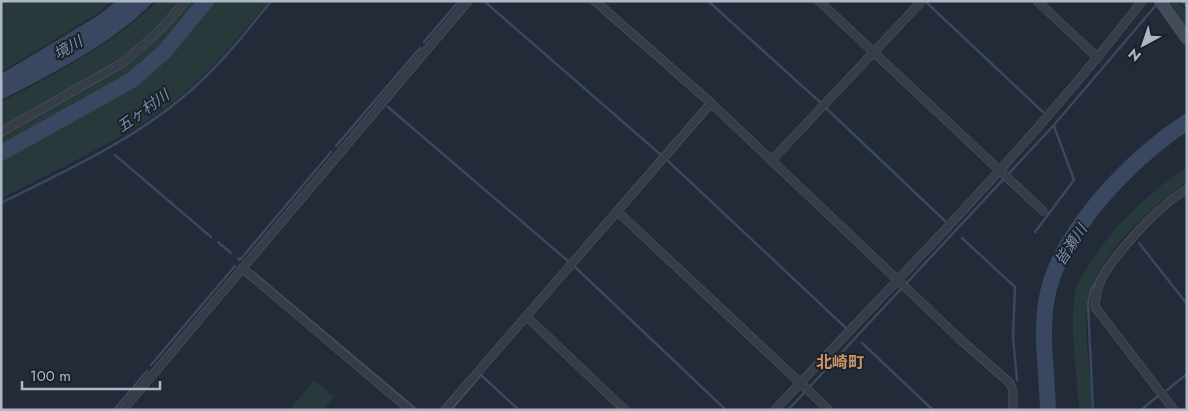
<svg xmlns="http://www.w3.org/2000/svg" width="1188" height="411" font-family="Jost,'Noto Sans JP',sans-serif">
  <rect width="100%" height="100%" fill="#222b37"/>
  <!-- green -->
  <path fill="#27393a" d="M1,1h111l-14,12 -97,59z
    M157,1h112c-33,39 -65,80 -107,109 -50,36 -107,59 -161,89v-97c50,-25 117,-61 156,-101z
    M1169,1h9l9,10v23l-22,-30z
    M1187,166v16c-36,23 -93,77 -100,121 -4,31 5,74 5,107h-13c-2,-36 -10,-83 -4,-118 2,-10 8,-18 14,-27 25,-41 59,-71 98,-99z
    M314,380l20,17 -11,13h-34z"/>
  <!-- water -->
  <path fill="#394860" d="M116,1h38c-39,41 -102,73 -153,99v-26l98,-59z"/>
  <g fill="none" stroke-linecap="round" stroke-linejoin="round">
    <!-- stream -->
    <path stroke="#394860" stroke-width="2.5" d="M484,1l177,154
      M708,1l113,102
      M1182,1l5,6
      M926,2l117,110
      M424,42l35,-41
      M388,107l180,154
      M827,109l118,112
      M336,146l84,-98
      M115,155l96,82
      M668,161l179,168
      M1177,192l10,-7
      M1,203c69,-34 141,-67 197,-119 27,-25 50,-54 73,-83
      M1143,221l16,-15
      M1035,232l39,-52 -20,-54
      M962,238l53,49 -2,50 4,43
      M218,242l13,11
      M1139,243l48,61
      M1113,255l8,-9
      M238,258l2,2 91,-108
      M575,267l151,143
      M253,272l164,138
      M862,343l71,67
      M151,365l84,-99
      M1167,390l20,-16
      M114,410l33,-39
      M451,410l30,-35 38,35
      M788,410l266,-285 103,-121
      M1093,410l-5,-106 3,-14 14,-24
      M1141,410l17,-14"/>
    <!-- river -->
    <path stroke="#394860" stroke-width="16" d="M1,153l131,-73 33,-29 41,-50
      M1048,410c-1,-35 -7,-72 -2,-107 10,-69 85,-144 141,-181"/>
    <defs>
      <path id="minor" d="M595,1l116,102 251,238 48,42 3,8v19
        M819,1l224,210
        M1037,1l61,57
        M1,132l123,-70 35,-31 27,-30
        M771,161l151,-160
        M618,212l211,198
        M242,268l168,142
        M526,316l99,94
        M123,410l345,-409
        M445,410l266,-307
        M775,410c125,-134 255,-263 367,-409
        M1174,410l-79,-103c1,-10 2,-18 6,-27 12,-24 61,-79 86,-90"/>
      <path id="secondary" d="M1160,1l27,38"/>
    </defs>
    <!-- minor casing -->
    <use href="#minor" stroke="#535a65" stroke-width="9"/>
    <!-- secondary casing -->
    <use href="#secondary" stroke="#535a65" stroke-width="12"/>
    <!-- minor -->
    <use href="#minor" stroke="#363d48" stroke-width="8"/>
    <!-- secondary -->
    <use href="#secondary" stroke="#444c5a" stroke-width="11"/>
  </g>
  <g text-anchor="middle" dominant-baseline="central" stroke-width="4" stroke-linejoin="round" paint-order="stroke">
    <!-- water labels -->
    <g font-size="15" font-style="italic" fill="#7a8eaa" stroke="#1b222c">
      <text transform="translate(68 48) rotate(-30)">境川</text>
      <text transform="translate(143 111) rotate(-36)">五ヶ村川</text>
      <text transform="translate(1071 245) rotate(-57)">皆瀬川</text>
    </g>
    <!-- quarter labels -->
    <g font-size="16" font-weight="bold" fill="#cc9363" stroke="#1b222c">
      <text x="840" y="362">北崎町</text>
    </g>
  </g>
  <!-- border -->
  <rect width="1188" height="411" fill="none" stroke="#b0b7c4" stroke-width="5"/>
  <!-- north arrow -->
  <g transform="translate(1143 45) rotate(220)" stroke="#1b222c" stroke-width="4" paint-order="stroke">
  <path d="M0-4L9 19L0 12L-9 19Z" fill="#b0b7c4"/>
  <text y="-8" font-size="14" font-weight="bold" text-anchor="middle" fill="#b0b7c4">N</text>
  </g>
  <!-- scale -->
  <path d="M22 381v8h138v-8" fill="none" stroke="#b0b7c4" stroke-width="2.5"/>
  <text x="30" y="381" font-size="15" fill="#b0b7c4" stroke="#1b222c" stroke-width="4" paint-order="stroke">100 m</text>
</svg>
